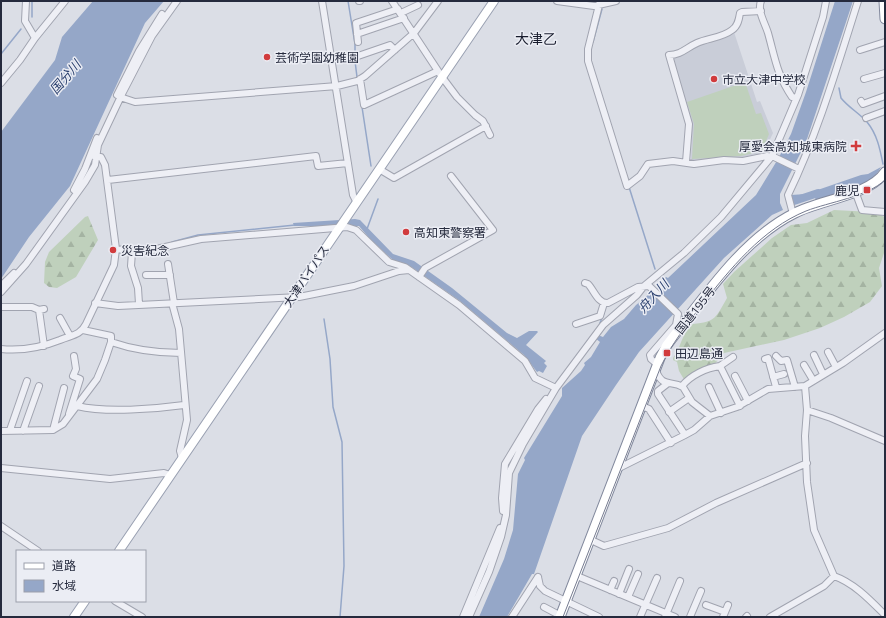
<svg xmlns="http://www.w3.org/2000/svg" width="886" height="618" font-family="'Titillium Web','Noto Sans JP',sans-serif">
  <defs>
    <pattern id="forest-firs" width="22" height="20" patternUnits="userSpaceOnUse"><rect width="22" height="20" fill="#bfd0bc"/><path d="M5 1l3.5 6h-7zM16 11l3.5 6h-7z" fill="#a4b3a2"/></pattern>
  </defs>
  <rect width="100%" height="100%" fill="#dbdee6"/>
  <!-- built -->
  <path fill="#c9cdd8" d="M734,32l23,70 3,-1 13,32 -9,19 -25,6 -48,3 1,-36 -20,-67 26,-13z"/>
  <!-- grass -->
  <path fill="#bfd0bc" d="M745,82l11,32 5,-1 8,21 -7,17 -21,5 -49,3 2,-35 -7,-22z"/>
  <!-- forest -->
  <path fill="url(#forest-firs)" d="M834,210l38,2 13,5v33l-6,18 3,18 -12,16 -26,15 -24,11 -36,12 -60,13 -12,14 -27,14 -6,-10 -2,-9 -4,-2v-2c8,-10 8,-24 20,-34 23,-2 23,-7 34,-26l-4,-14 11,-12 38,-34 19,-13 16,-2z
    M88,216l10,24 -22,37 -19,11 -8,-1 -5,-4 1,-21 4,-10 36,-35z"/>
  <!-- water -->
  <path fill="#95a7c8" d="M93,1h71l-19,22 -75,163 -41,51 -28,42v-147l54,-72 7,-23z
    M835,1h18l-47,141 -26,52v9l3,7 -11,5 -48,43 -85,94 -23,33 -34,51 -48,138h-2l-25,43h-28l25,-58 9,-29 5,-56 7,-14 -1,-2 38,-62v-8l19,-17 4,-6 -1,-2 7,-6 9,-15 -5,-4 3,-3 5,2 8,-10 13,-8 12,-14 29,-24 -1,-2 2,-2 2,1 88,-83 22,-36 13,-25 15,-42z
    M881,167c-11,22 -44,26 -65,33l-3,-6 -17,6 2,4h-7v-9l15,-1 55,-19 7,-1z
    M355,219l5,1 33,34 21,7 38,27 55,45 10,5 12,-7h8l1,1 -12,13 20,16 -2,2 3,3 -4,7 -4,-2 -2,1 -13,-17 -64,-54 -50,-35 -16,-5 -24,-22 -11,-13h-65l-1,-3z"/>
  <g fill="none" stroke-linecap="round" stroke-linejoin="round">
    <!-- stream -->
    <path stroke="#95a7c8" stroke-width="1.5" d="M348,1l7,43v17l2,16
      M32,17v-16
      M593,42l9,-33
      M1,54l20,-25
      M839,88l2,10c7,9 18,15 26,24 10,12 13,27 16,42
      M362,107l9,59
      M629,187l26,82
      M367,229l11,-30
      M172,242l26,-7 97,-10
      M324,319l6,40 3,48 9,35 2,124 -4,51
      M600,323l4,-10"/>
    <!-- river -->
    <path stroke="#95a7c8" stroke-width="8" d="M791,202l27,-9"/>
    <defs>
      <path id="minor" d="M26,1l-1,20 10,17
        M322,1l31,194 3,6
        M359,1h1
        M392,1l50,76 15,20 18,18 8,6 7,14
        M557,1l37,5 22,-5
        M600,1l-12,48v12l39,125 13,-10 8,-12 25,-3 21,3 30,-4 19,1 24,-5 7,1 25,12
        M761,1c-4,10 4,22 7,32 7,25 9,42 24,64l4,1
        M401,13l17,-8
        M357,34l47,-16
        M358,42l-2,-19 42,-14
        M860,50l25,-8
        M358,56l32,-11 5,5
        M360,79l4,26 74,-34
        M864,79l21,-6
        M1,83l19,-23 15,-22 30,-37
        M117,95l22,-44 23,-37
        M120,97l15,5 202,-16 20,-5 8,-5 49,-43 24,-32
        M861,101l2,3 22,-8
        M866,118l19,-7
        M686,162l3,-38 -20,-69c12,0 17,-7 28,-12 11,-5 25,-5 35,-13 6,-4 7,-11 8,-17l2,-1 19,-1
        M379,169l15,9 92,-52
        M108,180l208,-24 2,10 30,-3
        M74,190l11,-21 12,-31
        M855,191l7,19 23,2
        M793,214l-5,-19c30,-62 49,-128 70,-194
        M116,249l27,3 58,-13 146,-12 9,3 33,32 16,5 54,38 66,56 10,17 21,10
        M132,252l-1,14 7,22 1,16
        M168,264l6,39
        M146,275h24
        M419,277l6,-9 68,-38 -42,-54
        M585,283l3,1c6,6 10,20 20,19l30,-16 11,-1 29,28 -2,11 -26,30 1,4 7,6
        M1,286l13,-13
        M1,292l25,-28 59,-82 10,-17 3,-20 25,-53 29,-56 25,-35
        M95,303l23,3 181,-9 55,-11 45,-15 10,-1
        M172,303l7,26 8,91 -7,31 2,7
        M1,307h31l7,3 5,-1
        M39,310l5,36
        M60,318l10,18
        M576,324l24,-8 4,-13
        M83,330l28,6v6
        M1,349c21,2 39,-1 59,-9 11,-5 20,-4 26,-16l28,-59 2,-16 -11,-84 -4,-8h-6
        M828,352l8,15
        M814,355l9,19
        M776,356l5,5 6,-1 8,27
        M765,359l3,-1 8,29
        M804,365l9,15
        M720,366l13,-9
        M656,371c7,17 14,9 27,16l9,15 18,14 27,-9 31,-18 37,-3 2,24 -2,26 2,46 7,48 20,46c20,7 36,24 51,39
        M735,376l13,25
        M773,377l11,-3
        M667,384l-9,7v3l27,41
        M682,386c9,-11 24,-18 38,-20l20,40
        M805,386l38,-23 42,-30
        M709,387l12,26
        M77,406c29,7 78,3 107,-1
        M642,406l7,3 22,34
        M807,410l24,8 54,23
        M669,412l20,-14
        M69,414l11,-35 -7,-3 3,-7 -2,-13
        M10,430l17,-49
        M53,430l11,-42
        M1,431l52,-1 10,-6 34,-45 8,-19 6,-18c23,8 46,11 70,11
        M23,431l16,-45
        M1,468l109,11 54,-6 6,2
        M619,468l64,-32 11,-6 16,-14
        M503,511l-1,-13 3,-34 33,-55 8,-10
        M1,526l37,25
        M591,540l13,6 64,-18 48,-25 91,-40
        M577,576l98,41
        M538,577l2,9 5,5 54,26
        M610,590l4,-9
        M619,594l10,-25
        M628,597l10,-23
        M115,601l27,16
        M706,605l19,7
        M544,607l17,9
        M463,617l37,-89
        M469,617l20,-45 12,-35 5,-22 3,-42 14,-29 33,-56 47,-63 34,-30 7,-9 40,-33 37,-36 51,-61 26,-61 25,-78 3,-16
        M512,617l26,-40
        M640,617l17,-39
        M665,617l15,-36
        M690,617l11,-26
        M723,617l5,-12
        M746,617l1,-1
        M770,617l54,-31 10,-10"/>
      <path id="major" d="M119,551l375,-550
        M74,617l11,-16"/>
      <path id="highway" d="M884,1l1,18
        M560,617l100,-259 7,-13c36,-46 75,-106 128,-132 25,-13 75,-18 90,-41"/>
    </defs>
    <!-- minor casing -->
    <use href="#minor" stroke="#a1a4b0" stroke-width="8"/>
    <!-- major casing -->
    <use href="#major" stroke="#9aa1b2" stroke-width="10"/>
    <!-- highway casing -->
    <use href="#highway" stroke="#82899d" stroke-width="11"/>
    <!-- minor -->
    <use href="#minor" stroke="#eeeff5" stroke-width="6"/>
    <!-- major -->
    <use href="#major" stroke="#fff" stroke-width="8"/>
    <!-- highway -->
    <use href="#highway" stroke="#fff" stroke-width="9"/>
    <!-- tram -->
    <path stroke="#757b90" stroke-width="1" d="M563,617l98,-251c11,-22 25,-41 40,-60 29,-37 61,-77 105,-95 23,-9 61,-14 79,-31"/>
  </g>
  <!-- markers -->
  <g fill="#d13b3d" stroke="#ebedf4" stroke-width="1.5">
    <circle cx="267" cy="57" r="4"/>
    <circle cx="714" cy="79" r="4"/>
    <path d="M854 140h4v4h4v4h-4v4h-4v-4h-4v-4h4z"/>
    <rect x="863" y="186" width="8" height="8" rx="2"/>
    <circle cx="406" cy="232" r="4"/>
    <circle cx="113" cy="250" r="4"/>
    <rect x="663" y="349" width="8" height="8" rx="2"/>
  </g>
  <g text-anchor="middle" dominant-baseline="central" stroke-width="3" stroke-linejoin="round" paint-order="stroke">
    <!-- poi labels -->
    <g font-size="12" fill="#252a3d" stroke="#ebedf4" text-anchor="start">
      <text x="275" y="57">芸術学園幼稚園</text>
      <text x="722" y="79">市立大津中学校</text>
      <text x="847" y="146" text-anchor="end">厚愛会高知城東病院</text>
      <text x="859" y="190" text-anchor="end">鹿児</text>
      <text x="414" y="232">高知東警察署</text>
      <text x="121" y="250">災害紀念</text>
      <text x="675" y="353">田辺島通</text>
    </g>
    <!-- street labels -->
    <g font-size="12" fill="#252a3d" stroke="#ebedf4">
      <text transform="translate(306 276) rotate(-56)">大津バイパス</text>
      <text transform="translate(695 310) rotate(-52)">国道195号</text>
    </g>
    <!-- water labels -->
    <g font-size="13" font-style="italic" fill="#2e4371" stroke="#ebedf4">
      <text transform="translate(65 77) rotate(-49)">国分川</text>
      <text transform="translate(653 296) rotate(-48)">舟入川</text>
    </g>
    <!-- quarter labels -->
    <g font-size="14" fill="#181c2d" stroke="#ebedf4">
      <text x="536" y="38">大津乙</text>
    </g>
  </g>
  <!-- border -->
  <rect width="886" height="618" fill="none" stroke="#252a3d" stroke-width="4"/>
  <!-- legend -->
  <rect x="16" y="550" width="130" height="52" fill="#ebedf4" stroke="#9c9fab"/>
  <rect x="24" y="563" width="20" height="6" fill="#ffffff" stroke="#9c9fab"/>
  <text x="52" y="570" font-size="12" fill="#252a3d">道路</text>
  <rect x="24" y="580" width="20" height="12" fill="#95a7c8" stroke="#9c9fab"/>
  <text x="52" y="590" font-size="12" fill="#252a3d">水域</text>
</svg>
